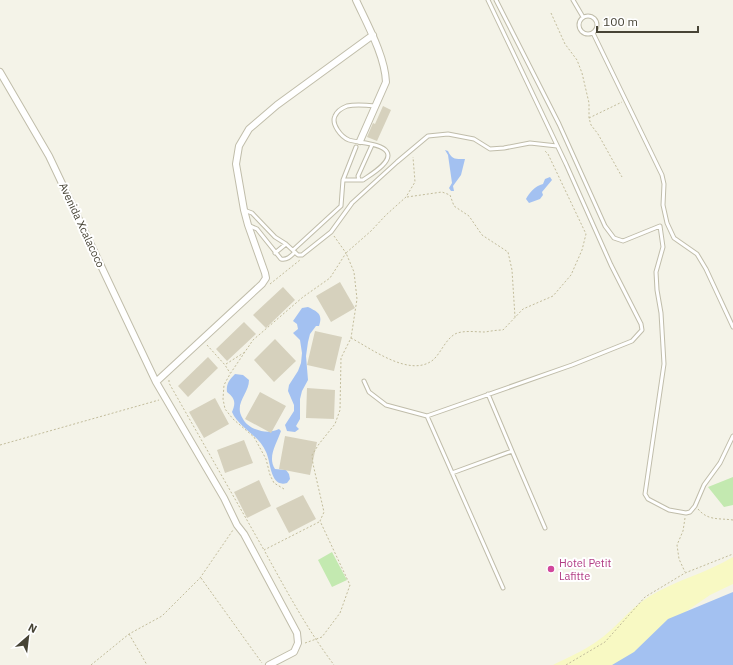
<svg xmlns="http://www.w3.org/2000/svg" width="733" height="665" font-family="'IBM Plex Sans',sans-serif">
  <rect width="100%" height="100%" fill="#f4f3e8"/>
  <!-- green -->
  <path fill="#c3e9b0" d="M733,477v28l-9,2 -16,-20z
    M332,552l15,28 -15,7 -14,-27z"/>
  <!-- sand -->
  <path fill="#f8f9c3" d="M733,557v27l-23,11 -45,31 -45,39h-67c14,-7 30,-14 43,-23 20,-13 33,-34 54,-46 26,-16 57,-23 83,-39z"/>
  <!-- water -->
  <path fill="#a3c1f1" d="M445,150l3,1c4,9 8,8 17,8l-4,16 -8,11 1,5h-3l-2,-3 3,-5 -4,-28z
    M550,177l2,3 -10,12 1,3 -3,4 -11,4 -3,-4c3,-6 9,-13 17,-15l2,-5z
    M308,307c10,5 15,7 11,19h-3l-6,8 -2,8 -2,14 2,24 -6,11 -2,8v20l-4,7 3,3 -4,3 -8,-1 -2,-6 9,-14v-6l-6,-14 1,-6 9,-14 3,-8 1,-10 -2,-13 -7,-7 5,-4 -1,-5 -4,-3 9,-13z
    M235,374l8,1 6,5c0,14 -16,24 -6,39 2,4 7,8 12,10 8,3 15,4 24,0l2,2c-4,12 -14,26 -6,38l11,1 3,4 1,5 -3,4c-17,5 -16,-21 -21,-31 -7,-17 -27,-24 -34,-40 4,-9 3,-14 -5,-20 -1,-8 2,-12 8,-18z
    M733,592v73h-121l22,-13 34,-33z"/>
  <!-- building -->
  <path fill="#d6d1bd" d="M383,106l8,4 -14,31 -10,-4 6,-14 2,1z
    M340,282l15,26 -24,14 -15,-26z
    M283,287l12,13 -29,28 -13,-13z
    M244,322l12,12 -29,27 -11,-12z
    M315,331l27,6 -8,34 -27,-6z
    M275,339l21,22 -22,21 -20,-22z
    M208,357l10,11 -30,29 -10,-11z
    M307,388l28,2 -1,29 -28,-1z
    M260,392l26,14 -15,27 -26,-14z
    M215,398l14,26 -25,14 -15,-26z
    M285,436l32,6 -7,33 -31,-6z
    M244,440l9,23 -28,10 -8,-23z
    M259,480l12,26 -24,12 -13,-26z
    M303,495l13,24 -27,14 -13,-25z"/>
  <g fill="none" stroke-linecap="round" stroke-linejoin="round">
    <defs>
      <path id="service" d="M496,0l63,124 46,102 9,12 9,3 37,-15 3,21 -7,25 1,18 4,23 3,51 -19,130 3,5 21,11 17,3 4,-1 5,-6 9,-21 16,-22 13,-27
        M573,0l10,17
        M579 25a9 9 0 1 1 18 0a9 9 0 1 1-18 0Z
        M593,33l69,142 2,9 -1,21 4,18 7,15 23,16 9,15 27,58
        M372,145l-14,31 1,4h4c7,-5 30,-18 24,-28 -5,-9 -29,-9 -38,-12 -8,-3 -18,-16 -14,-24 2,-5 7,-8 12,-10 9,-2 19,-1 28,0
        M343,180h16
        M244,210l8,3 23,24 11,7 12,11h4l29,-23 21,-29 45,-41 31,-26 20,-2 26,5 16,10 14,-1 26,-5 27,3
        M250,226l7,3 24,30c6,1 9,-2 14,-7
        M293,250l48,-44 2,-26 13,-33
        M275,253l11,-9
        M364,381l5,11 17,13 41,11 145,-51 60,-24 10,-11 -1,-6 -30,-59 -45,-101 -78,-164
        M427,416l76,172
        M512,451l33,77
        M452,473l60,-22 -24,-57"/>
      <path id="minor" d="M356,0c11,24 29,56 30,82l-26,59
        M0,72l49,84 107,226 68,116 13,27 7,9 53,99 1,10 -4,9 -25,13
        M156,382l106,-98 4,-6 -1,-5 -17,-48 -4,-15 -8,-46 3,-18 10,-17 28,-24 96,-70"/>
    </defs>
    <!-- service casing -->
    <use href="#service" stroke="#c0bdaa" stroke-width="5"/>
    <!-- minor casing -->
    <use href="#minor" stroke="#c0bdaa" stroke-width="8"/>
    <!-- path -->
    <path stroke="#c2bc9b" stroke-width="1" stroke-dasharray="2 2" stroke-linecap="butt" d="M551,13l14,31 12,16 5,13 7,30v15l2,7 7,9 24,43
      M589,118l33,-16
      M407,197l35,-5 8,3 4,11 15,10 13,19 26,17 4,18 3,47
      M270,284l30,-24
      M351,338c21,11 59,40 82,22 8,-7 12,-20 22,-26 8,-4 21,-2 30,-2 6,-1 12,-2 18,-2l20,-21 30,-13 18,-21 11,-25 4,-16 -38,-80 -4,-4
      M207,345l18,20 5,8
      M226,364l19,-12
      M169,380v3l95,167
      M0,445l159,-45
      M284,489l-10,-6 -4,-8 -4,-16 -12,-22 -21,-18 -8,-10 -2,-10 1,-14 6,-11 23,-34 50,-43 27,-19 16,-25 -12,-17
      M698,509c10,12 21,9 35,11
      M685,518l-2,13 -6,14 2,14 6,13
      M319,522l-55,28c22,40 43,79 70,115
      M201,578l61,85
      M129,634l18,31
      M305,643l17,-6 18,-24 10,-28 -30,-64 4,-9 -11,-48 -1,-9 7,-11 16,-20 5,-14 1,-52 10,-20 6,-39 -3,-27 -8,-19 25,-22 15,-16 20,-18 9,-15 -2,-25
      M91,665l38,-31 33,-18 38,-38 33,-48
      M566,665l39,-23 40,-45 40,-24 48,-19"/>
    <!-- service -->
    <use href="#service" stroke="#fff" stroke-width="3"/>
    <!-- minor -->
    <use href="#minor" stroke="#fff" stroke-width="6"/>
  </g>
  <!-- markers -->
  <circle fill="#d1479c" stroke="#fff" stroke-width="1.5" cx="551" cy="569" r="4"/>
  <g text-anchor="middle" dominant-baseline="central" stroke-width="4" stroke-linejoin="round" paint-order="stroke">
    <!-- street labels -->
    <g font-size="11" fill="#474436" stroke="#fff">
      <text transform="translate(82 225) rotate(65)">Avenida Xcalacoco</text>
    </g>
    <!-- hotel labels -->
    <g font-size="11" fill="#b23c85" stroke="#fff" text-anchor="start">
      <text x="559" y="563">Hotel Petit<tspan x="559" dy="13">Lafitte</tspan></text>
    </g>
  </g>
  <!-- north arrow -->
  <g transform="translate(28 637) rotate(28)" stroke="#ffffff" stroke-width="3" paint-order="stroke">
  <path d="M0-3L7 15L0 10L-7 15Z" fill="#474436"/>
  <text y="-6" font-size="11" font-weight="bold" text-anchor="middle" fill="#474436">N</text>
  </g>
  <!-- scale -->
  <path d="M597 26v6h101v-6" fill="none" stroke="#474436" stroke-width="2"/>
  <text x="603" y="26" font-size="12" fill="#474436" stroke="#ffffff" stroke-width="3" paint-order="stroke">100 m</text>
</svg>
